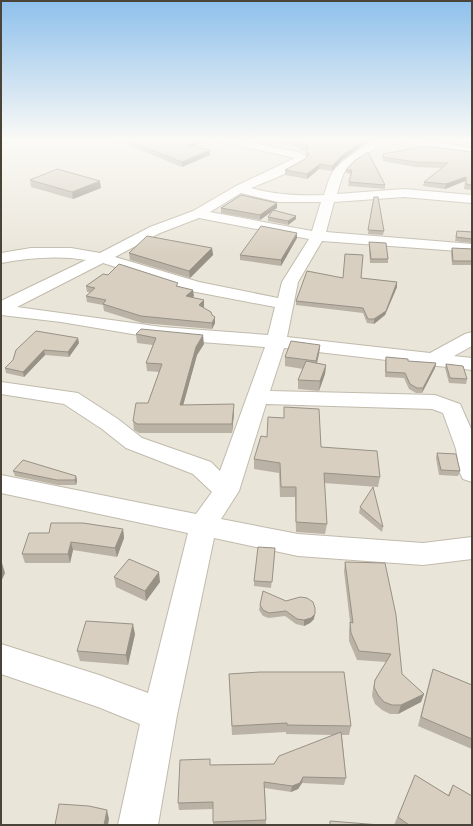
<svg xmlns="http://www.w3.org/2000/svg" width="473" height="826" font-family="Roboto,sans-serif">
  <rect width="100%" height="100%" fill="#f6f3eb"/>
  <!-- residential -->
  <path fill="#eae5d9" d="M1,140h471v685h-471z"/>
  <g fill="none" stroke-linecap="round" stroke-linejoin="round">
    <defs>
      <path id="minor" d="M222,140h18l58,12 10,6c-10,13 -41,23 -57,30 24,7 49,8 73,7 3,-8 5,-20 11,-26 10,-12 25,-18 37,-29h10c-8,15 -30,18 -38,33 -3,6 -5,14 -7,21l67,-5 68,6v8l-68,-6 -70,5 -8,30 146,12v8l-150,-11 -24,41 -11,55 143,16 35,-19 7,-2v14l-18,10 18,2v12l-188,-22 -14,43 165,4 25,9 12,27v51l-9,-3 -3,-6 -4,-24 -13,-36 -11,-4 -166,-5 -27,87 -18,28 77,15 125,9 49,-6v22l-49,6 -125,-9 -84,-18 -37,177 -19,110h-40l22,-101 -42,-17 -97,-33v-30l98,31 49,18 40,-160 -187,-40v-18l195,39 16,-22 -19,-18 -67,-26 -24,-19 -38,-25 -63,-10v-12l77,11 40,26 24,19 69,24 9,9 45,-124 -103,-8 -101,-17 -60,-7v-14l85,-41c-29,-5 -57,-2 -85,3v-10l30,-5h40l29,5 50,-26 43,-16 43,-25 59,-28 -68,-15zM241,193l37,9h43l-9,29 -102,-19zM199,218l110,21 -27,43 -4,16 -79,-16 -84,-25 45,-24zM103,263l88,28 84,16 -7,28 -106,-8 -145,-20z
        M401,140h21l50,8v6l-66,-11z"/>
    </defs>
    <!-- minor casing -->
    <use href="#minor" stroke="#c1bbad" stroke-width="2"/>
    <!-- minor -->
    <use href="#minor" fill="#fff" fill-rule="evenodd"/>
  </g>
  <!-- wall -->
  <path fill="#bab2a5" d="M116,140h92l-14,6 16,9 -28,12z
    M272,140h96v2l-26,18 -10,11 -13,-2 -12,10 -22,-4v-5l20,-11 2,-2 -2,-2 1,-4 -6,-1v-3l-29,-5z
    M368,152l17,33v4l-37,-3 3,-12 -5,-1v-3z
    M472,152v38l-8,-1 1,-8 -20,8 -22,-3 1,-4 18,-14 -27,-1 -32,-6v-7z
    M30,180l71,8 -28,11 -42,-12z
    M374,197l10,34 -1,4 -15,-1z
    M277,203v5l-4,2 23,9 -8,6 -20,-4v-4l5,-7 -13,10 -39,-7v-5z
    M457,231l15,1v11l-17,-2z
    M297,238l-16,28 -41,-6v-5z
    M369,242l19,17v4h-18l-1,-17z
    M212,248l1,7 -23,23 -60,-18 -1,-7z
    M452,248l20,1v16h-20l-1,-13z
    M108,275l71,11 15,10 -2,2 12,9h-1l9,8 3,2v6l-3,6 -70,-6 -38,-12 -1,-6 -16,-3 -1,-6 4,-4h-3l-1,-6z
    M343,278h18l36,4v5l-12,28 -11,9 -7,-1 -4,-10 -67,-8v-4z
    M136,334l68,10 -7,11 -14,50 51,8 -2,20h-93l-5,-3 -1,-9 15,-18 11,-31 -12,-1 -1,-8 7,-18 -16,-2z
    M79,343l-10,14 -24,-2 -21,22 -18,-4 -1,-5 8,-8 3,-10z
    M320,345l-1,9 -2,9 9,2 -1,9 -6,17 -21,-2v-9l5,-11 -18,-3v-9z
    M386,357l22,4 28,2 -1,5 -13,25h-6l-7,-4 -5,-11 -19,-1v-16z
    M446,364l21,15 -1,5 -17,-1 -4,-15z
    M267,437l54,10 59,30 -2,10 -54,-4 3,41 -2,10 -29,-2 -1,-35h-15l-1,-24 -25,-4v-10z
    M437,453l23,18 -2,5 -19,-1 -3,-17z
    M13,471l63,5 1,5 -1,4h-18l-43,-9z
    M360,507l23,20 -1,5 -23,-19z
    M123,529l1,9 -7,19 -44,-7 -3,13h-45l-3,-9 27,-21z
    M275,548l-4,40 -17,-2v-5z
    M345,562l57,112 22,20 -3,8 -23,12h-8l-8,-4 -7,-6 -3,-8 1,-8 2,-8 11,-18 -29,-2 -8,-19v-10l1,-9 -6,-51z
    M114,577l46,5 -14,19 -30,-14z
    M263,591l51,28 -4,4 -6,3 -8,-2 -11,-8 -16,2 -6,-2 -4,-6 1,-5z
    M135,634l-7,31 -48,-4 -3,-10z
    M433,669l39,16v64l-54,-23 12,-48z
    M229,674l122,52 -2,9h-7l4,43 -2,7 -42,-2 -4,6 -7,3 -26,-4 1,32v5h-53v-16l-34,1 -1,-7 32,-44v6l64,-1 59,-29 -47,-1v-2l-54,3z
    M415,775l33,20 5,-10 19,40h-78z"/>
  <!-- shaded-wall -->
  <path fill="#979186" d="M198,140h10l-21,9v-4z
    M364,140h4v2l-26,18 -10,11v-5l11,-11z
    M210,150v5l-28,12v-5z
    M320,164l-1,5 -12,10v-5z
    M466,177l-1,4 -20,8 1,-5z
    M100,181l1,7 -28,11 -1,-7z
    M277,203v5l-17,12v-5z
    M296,216v3l-8,6v-4z
    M297,233v5l-16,28v-6z
    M212,248l1,7 -23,23 -1,-7z
    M397,282v5l-12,28 -11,9v-5z
    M193,290l1,6 -8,6v-6z
    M204,300v7l-5,4v-6z
    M215,317v6l-3,6v-6z
    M203,335l1,9 -7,11 -16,58 -1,-8 16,-58z
    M78,338l1,5 -10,14 -1,-5z
    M320,345l-1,9 -4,16 1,-9z
    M44,350l1,5 -21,22 -1,-5z
    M436,363l-1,5 -13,25 1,-5z
    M326,365l-1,9 -6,17 1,-10z
    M234,404v9l-2,20v-9z
    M76,476l1,5 -1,4 -1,-5z
    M123,529l1,9 -7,19 -2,-9z
    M71,542l2,8 -3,13 -2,-9z
    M2,563l3,10 -4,9v-18z
    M159,572l1,10 -14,19 -1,-10z
    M315,614l-1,5 -4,4 -6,3v-6z
    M133,624l2,10 -7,31 -2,-10z
    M424,694l-3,8 -23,12 3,-9z
    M303,777l-1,6 -4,6 -7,3 1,-6z
    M107,810l2,9 -1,6h-4z"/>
  <!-- building -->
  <path fill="#d8cfc0" stroke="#979186" d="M127,140h71l-11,5 23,5 -28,12z
    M286,140h78l-21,15 -11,11 -12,-2 -13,10 -22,-4 20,-11 4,-5 -3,-4 3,-4 -9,-1 3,-2z
    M426,146l46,6v33l-6,-1v-7l-20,7 -22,-2 24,-19 -32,-1 -33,-5v-3z
    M368,152l17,33 -36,-3 3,-12h-6l8,-9z
    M57,169l43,12 -28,11 -42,-12z
    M241,195l36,8 -17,12 -39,-7z
    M374,197h4l6,34 -16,-1z
    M273,210l23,6 -8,5 -20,-4z
    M261,226l36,7 -16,27 -41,-5z
    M457,231l15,1v7l-16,-2z
    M147,236l65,12 -23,23 -60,-18z
    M369,242l17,1 2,16h-17z
    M452,248l20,1v12h-19z
    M345,254l18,1 -2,23 36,4 -11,29 -12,8h-6l-5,-11 -67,-7 11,-30 36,7z
    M119,264l59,19 -2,3 17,4 -7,6 18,4 -5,5 12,7 1,3 3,2 -3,6 -71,-7 -38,-12 3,-4 -20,-4 9,-8 -9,-2 17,-12 5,1z
    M141,329l62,6 -7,12 -16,58 54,-1 -2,20h-95l-4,-3 3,-18h12l14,-39 -16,-1 10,-25 -20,-4z
    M36,331l42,7 -10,14 -24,-2 -21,22 -18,-4 8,-8 3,-10z
    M291,341l29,4 -4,16 -31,-4z
    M386,357l22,2v2l28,2 -13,25h-6l-7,-4 -5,-11 -19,-1z
    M306,361l20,4 -6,16 -22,-1z
    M446,364l17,2 4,13 -17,-1z
    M284,407l35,2 2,38 56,4 3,26 -56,-4 3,51 -31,-2v-35h-15l-1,-24 -26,-4 7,-23 6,1 1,-20 16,1z
    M437,453l19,1 4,17 -19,-1z
    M23,460l53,16 -1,4h-18l-44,-9z
    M373,487l10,40 -23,-20z
    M51,523h32l40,6 -8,19 -44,-6 -3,12h-46l7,-21h20z
    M258,547l17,1 -3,34 -18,-1z
    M129,559l30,13 -14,19 -31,-14z
    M345,562l40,1 11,52 6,59 22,20 -23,11h-9l-8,-3 -6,-7 -4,-8 1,-7 16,-26 -32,-3 -8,-18 -1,-11 3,1z
    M263,591l23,10 14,-4 7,1 6,4 2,6v6l-4,4 -7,2 -7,-1 -11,-8 -17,2 -6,-3 -3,-5z
    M86,621l47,3 -7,31 -49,-4z
    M433,669l39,16v54l-51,-22z
    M260,672h84l7,54 -64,-1v-2l-55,3 -3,-52z
    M341,732l5,46 -43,-1 -3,6 -8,3 -28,-4 2,38 -53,2v-20l-35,1 2,-43 30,-1v6l64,-1 5,-8z
    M415,775l34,21 4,-11 19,11v29h-63l-11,-8z
    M59,804l30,2 18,4 -3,15h-49z
    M330,821l50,4h-50z"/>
  <!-- sky -->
  <linearGradient id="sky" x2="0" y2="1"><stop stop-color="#8ec0ec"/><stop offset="0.55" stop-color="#fbfaf6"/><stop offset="1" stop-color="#fbfaf6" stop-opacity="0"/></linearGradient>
  <rect width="473" height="255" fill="url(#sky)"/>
  <!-- border -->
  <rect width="473" height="826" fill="none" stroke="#4a4438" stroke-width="4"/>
</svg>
